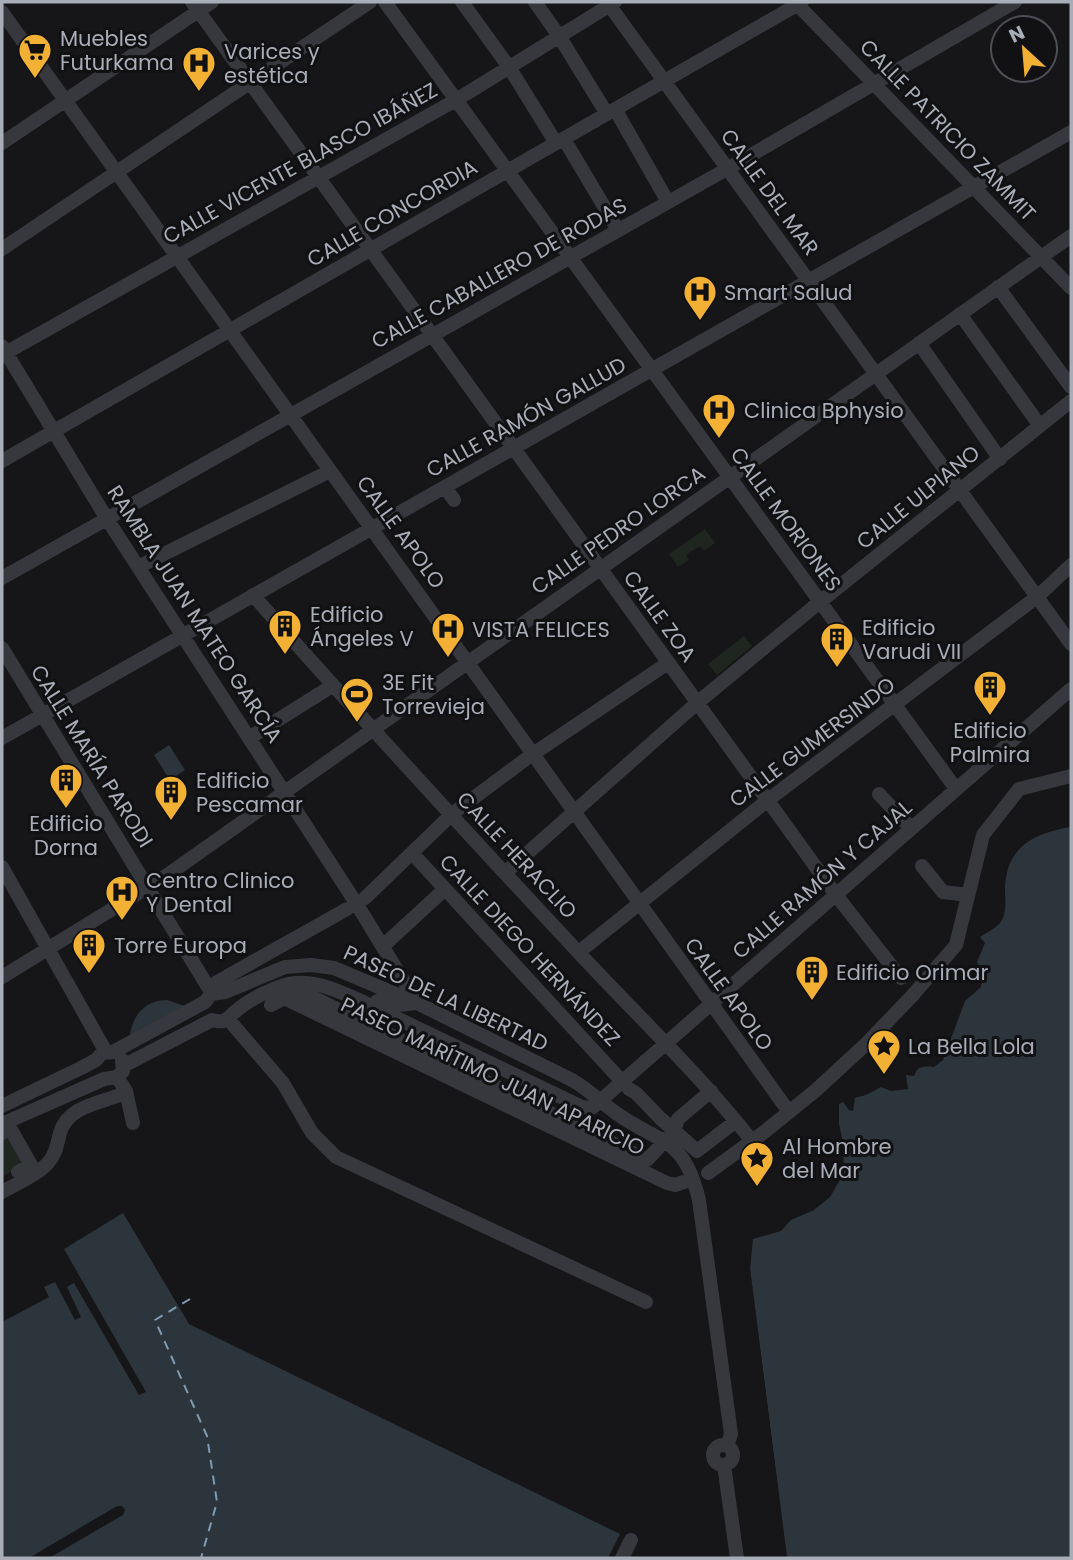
<svg xmlns="http://www.w3.org/2000/svg" width="1073" height="1560" font-family="Poppins,sans-serif">
  <rect width="100%" height="100%" fill="#161618"/>
  <!-- green -->
  <path fill="#1e261f" d="M705,529l10,14 -11,8 -4,-5 -14,9 3,5 -11,7 -9,-13z
    M744,636l8,10 -35,29 -9,-11z
    M9,1132l18,30 -25,15v-40z"/>
  <!-- water -->
  <path fill="#2c353c" d="M169,745l16,25 -15,10 -16,-25z
    M1071,827v731h-284l-37,-289 3,-30 28,-8 10,-11 23,-10 16,-13 14,-24 -1,-31 -4,-18v-20l4,-2 6,8 4,1 2,-13 11,-3 15,-8 10,4 17,-2 -2,-14 8,1c4,-10 9,-10 20,-9l9,-7 22,-59 16,-14 2,-11 -6,-14 8,-19 -5,-6c8,-5 18,-10 22,-17 5,-9 3,-23 3,-33 2,-41 30,-54 66,-60z
    M167,1000l18,6 -55,29c3,-21 16,-35 37,-35z
    M123,1213l66,111 431,210 -12,24h-559l74,-43 2,-5 -3,-4h-5l-88,52h-27v-236l47,-25 -5,-10 11,-5 20,38 6,-3 -14,-30 7,-4 65,112 7,-3 -82,-143z"/>
  <!-- pier -->
  <path fill="#161618" d="M752,1236l-2,33 37,289h-4l-37,-289 3,-31z"/>
  <g fill="none" stroke-linecap="round" stroke-linejoin="round">
    <!-- ferry -->
    <path stroke="#7f9bb3" stroke-width="2" stroke-dasharray="9 7" stroke-linecap="butt" d="M190,1299l-35,21 52,116 10,66 -16,56"/>
    <!-- minor -->
    <path stroke="#37383d" stroke-width="14" d="M192,2l644,893 65,83
      M385,2l571,787
      M462,2l47,65 47,76
      M535,2l24,34 48,78
      M607,2l464,642
      M795,2l276,286
      M2,12l787,1100
      M615,109l53,93
      M564,139l54,91
      M2,143l210,-141
      M2,249l368,-247
      M998,287l73,100
      M960,314l80,112
      M919,343l81,116
      M2,346l105,173 249,384 61,100 -29,3 -11,-5
      M2,355l454,-255 159,-98
      M2,461l800,-459
      M445,487l9,13
      M138,567l192,-96
      M2,578l725,-409 288,-167
      M253,595c107,122 216,240 326,358 58,62 120,121 173,188
      M2,648l206,339 6,5
      M2,738l1069,-606
      M249,738l83,-52
      M539,750l129,-87
      M879,794l32,34
      M456,811l70,-52
      M412,853l205,223
      M922,866l21,26 25,3
      M2,867l104,185
      M505,873l192,-170 124,-102 250,-200
      M365,898l83,-80
      M383,946l62,-57
      M579,952l189,-152 269,-203 34,-32
      M2,977l164,-101 905,-640
      M217,982l130,-73
      M284,998l383,185 8,2 9,-3
      M271,1005l13,-7 20,-5 343,167 27,-29 4,-12 33,-28
      M228,1019l55,64 29,50 24,24 310,145
      M123,1066l89,-46c5,1 7,2 11,1 7,-2 8,-7 13,-10 12,-11 43,-27 59,-28 23,-2 43,8 64,17l223,107 10,1 479,-419
      M117,1077l9,14 7,32
      M629,1089l7,4 24,25 37,33 39,-30
      M2,1106l79,-38 15,-8 6,-7 11,-1 92,-50 6,-8 14,-2 60,-25 26,-2 23,3 83,35 155,77c16,9 29,22 44,33 45,32 68,23 83,87l32,234 -4,12
      M2,1124l102,-45 13,-2 6,-6 -1,-11
      M2,1133l8,-5 21,37 -13,7
      M708,1173l55,-40 52,-42 50,-46 47,-49 44,-51 27,-110 36,-46 52,-13
      M2,1192c14,-8 35,-17 46,-29 8,-9 9,-19 12,-30 7,-25 35,-29 57,-37
      M713 1455a10 10 0 1 1 20 0a10 10 0 1 1-20 0Z
      M724,1465l13,93
      M622,1558l9,-18"/>
  </g>
  <!-- icons -->
  <defs>
    <symbol id="supermarket-pin" viewBox="-11 -11 22 30"><path d="M0 17L-7.5 6A9.5 9.5 0 1 1 7.5 6Z" fill="#f2b134" stroke="#111113"/><path d="M-6-5.5h2.5l.6 2H6L4.5 2H-2.5L-4.4-4H-6ZM-1.5 3.2a1.3 1.3 0 1 0 .1 0ZM3 3.2a1.3 1.3 0 1 0 .1 0Z" fill="#111"/></symbol>
    <symbol id="hospital-pin" viewBox="-11 -11 22 30"><path d="M0 17L-7.5 6A9.5 9.5 0 1 1 7.5 6Z" fill="#f2b134" stroke="#111113"/><path d="M-5-5h3v3.5h4V-5h3V5h-3V1.5h-4V5h-3Z" fill="#111"/></symbol>
    <symbol id="building-pin" viewBox="-11 -11 22 30"><path d="M0 17L-7.5 6A9.5 9.5 0 1 1 7.5 6Z" fill="#f2b134" stroke="#111113"/><path d="M-4-6H4V6H1V3H-1V6H-4ZM-2.5-4.3h1.7v1.8h-1.7ZM.8-4.3h1.7v1.8H.8ZM-2.5-1h1.7V.8h-1.7ZM.8-1h1.7V.8H.8Z" fill="#111"/></symbol>
    <symbol id="stadium-pin" viewBox="-11 -11 22 30"><path d="M0 17L-7.5 6A9.5 9.5 0 1 1 7.5 6Z" fill="#f2b134" stroke="#111113"/><path d="M0-5a6.5 5 0 1 0 0 10a6.5 5 0 1 0 0-10ZM-3.5-1.8h7v3.6h-7Z" fill="#111"/></symbol>
    <symbol id="sight-pin" viewBox="-11 -11 22 30"><path d="M0 17L-7.5 6A9.5 9.5 0 1 1 7.5 6Z" fill="#f2b134" stroke="#111113"/><path d="M0-6L1.8-2.2L6-1.7L2.9 1.2L3.7 5.4L0 3.3L-3.7 5.4L-2.9 1.2L-6-1.7L-1.8-2.2Z" fill="#111"/></symbol>
  </defs>
  <g fill-rule="evenodd">
    <use href="#supermarket-pin" x="16" y="31" width="38" height="52"/>
    <use href="#hospital-pin" x="180" y="44" width="38" height="52"/>
    <use href="#hospital-pin" x="681" y="273" width="38" height="52"/>
    <use href="#hospital-pin" x="700" y="391" width="38" height="52"/>
    <use href="#building-pin" x="266" y="607" width="38" height="52"/>
    <use href="#hospital-pin" x="429" y="610" width="38" height="52"/>
    <use href="#building-pin" x="818" y="620" width="38" height="52"/>
    <use href="#building-pin" x="971" y="668" width="38" height="52"/>
    <use href="#stadium-pin" x="338" y="675" width="38" height="52"/>
    <use href="#building-pin" x="47" y="761" width="38" height="52"/>
    <use href="#building-pin" x="152" y="773" width="38" height="52"/>
    <use href="#hospital-pin" x="103" y="873" width="38" height="52"/>
    <use href="#building-pin" x="70" y="926" width="38" height="52"/>
    <use href="#building-pin" x="793" y="953" width="38" height="52"/>
    <use href="#sight-pin" x="865" y="1027" width="38" height="52"/>
    <use href="#sight-pin" x="738" y="1139" width="38" height="52"/>
  </g>
  <g text-anchor="middle" dominant-baseline="central" stroke-width="6" stroke-linejoin="round" paint-order="stroke">
    <!-- poi labels -->
    <g font-size="21" fill="#a8adb8" stroke="#111113" text-anchor="start">
      <text x="60" y="38">Muebles<tspan x="60" dy="24">Futurkama</tspan></text>
      <text x="224" y="51">Varices y<tspan x="224" dy="24">estética</tspan></text>
      <text x="724" y="292">Smart Salud</text>
      <text x="744" y="410">Clinica Bphysio</text>
      <text x="310" y="614">Edificio<tspan x="310" dy="24">Ángeles V</tspan></text>
      <text x="862" y="627">Edificio<tspan x="862" dy="24">Varudi VII</tspan></text>
      <text x="472" y="629">VISTA FELICES</text>
      <text x="382" y="682">3E Fit<tspan x="382" dy="24">Torrevieja</tspan></text>
      <text x="990" y="730" text-anchor="middle">Edificio<tspan x="990" dy="24">Palmira</tspan></text>
      <text x="196" y="780">Edificio<tspan x="196" dy="24">Pescamar</tspan></text>
      <text x="66" y="823" text-anchor="middle">Edificio<tspan x="66" dy="24">Dorna</tspan></text>
      <text x="146" y="880">Centro Clinico<tspan x="146" dy="24">Y Dental</tspan></text>
      <text x="114" y="945">Torre Europa</text>
      <text x="836" y="972">Edificio Orimar</text>
      <text x="908" y="1046">La Bella Lola</text>
      <text x="782" y="1146">Al Hombre<tspan x="782" dy="24">del Mar</tspan></text>
    </g>
    <!-- street labels -->
    <g font-size="21" fill="#a8adb8" stroke="#111113">
      <text transform="translate(948 130) rotate(46)">CALLE PATRICIO ZAMMIT</text>
      <text transform="translate(300 163) rotate(-29)">CALLE VICENTE BLASCO IBÁÑEZ</text>
      <text transform="translate(770 192) rotate(54)">CALLE DEL MAR</text>
      <text transform="translate(392 213) rotate(-30)">CALLE CONCORDIA</text>
      <text transform="translate(499 273) rotate(-29)">CALLE CABALLERO DE RODAS</text>
      <text transform="translate(526 417) rotate(-29)">CALLE RAMÓN GALLUD</text>
      <text transform="translate(918 497) rotate(-39)">CALLE ULPIANO</text>
      <text transform="translate(786 519) rotate(54)">CALLE MORIONES</text>
      <text transform="translate(618 530) rotate(-35)">CALLE PEDRO LORCA</text>
      <text transform="translate(401 532) rotate(54)">CALLE APOLO</text>
      <text transform="translate(195 614) rotate(57)">RAMBLA JUAN MATEO GARCÍA</text>
      <text transform="translate(660 616) rotate(54)">CALLE ZOA</text>
      <text transform="translate(812 742) rotate(-37)">CALLE GUMERSINDO</text>
      <text transform="translate(92 756) rotate(58)">CALLE MARÍA PARODI</text>
      <text transform="translate(517 855) rotate(47)">CALLE HERACLIO</text>
      <text transform="translate(822 879) rotate(-41)">CALLE RAMÓN Y CAJAL</text>
      <text transform="translate(530 950) rotate(47)">CALLE DIEGO HERNÁNDEZ</text>
      <text transform="translate(729 994) rotate(54)">CALLE APOLO</text>
      <text transform="translate(446 998) rotate(25)">PASEO DE LA LIBERTAD</text>
      <text transform="translate(493 1076) rotate(26)">PASEO MARÍTIMO JUAN APARICIO</text>
    </g>
  </g>
  <!-- border -->
  <rect width="1073" height="1560" fill="none" stroke="#a8adb8" stroke-width="7"/>
  <!-- north arrow -->
  <g transform="translate(1024 49) rotate(334)"><circle r="33" fill="#111113" stroke="#4d4f55" stroke-width="2"/>
  <path d="M0-5L12 26L0 18L-12 26Z" fill="#f2b134"/>
  <text y="-10" font-size="19" font-weight="bold" text-anchor="middle" fill="#a8adb8">N</text>
  </g>
</svg>
